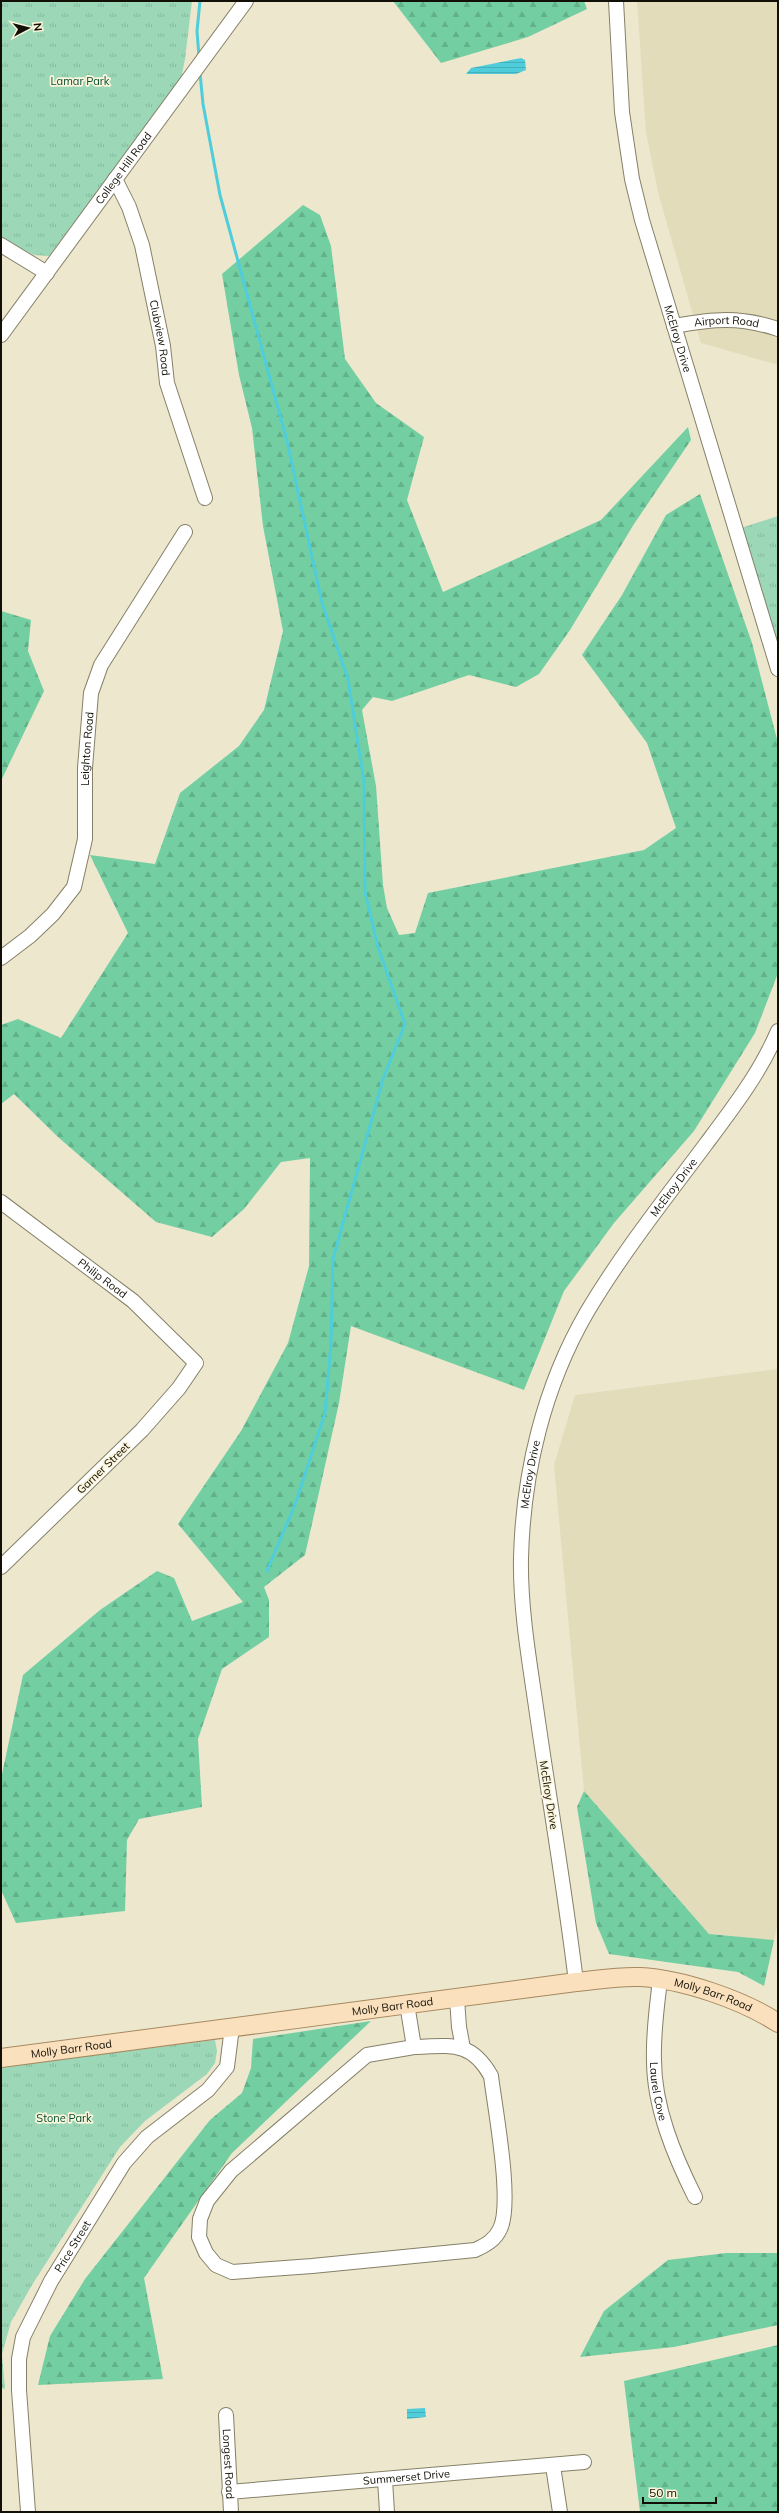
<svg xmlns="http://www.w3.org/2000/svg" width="779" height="2513" font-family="Mulish,sans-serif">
  <defs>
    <pattern id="grass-tufts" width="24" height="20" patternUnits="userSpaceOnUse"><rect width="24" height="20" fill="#9cd8b8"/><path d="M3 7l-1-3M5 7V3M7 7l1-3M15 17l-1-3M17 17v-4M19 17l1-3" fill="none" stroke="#85b89d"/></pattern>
    <pattern id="forest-firs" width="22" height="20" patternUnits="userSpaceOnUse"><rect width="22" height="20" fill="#73cfa2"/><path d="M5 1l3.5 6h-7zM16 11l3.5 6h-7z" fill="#62b18a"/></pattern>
    <pattern id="water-rules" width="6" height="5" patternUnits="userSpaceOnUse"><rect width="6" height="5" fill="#50cddb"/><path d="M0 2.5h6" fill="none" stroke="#45afba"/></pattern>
  </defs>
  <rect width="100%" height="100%" fill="#ede7cd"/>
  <!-- built -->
  <path fill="#e3dcbb" d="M637,1h141v364l-77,-22 -42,-147 -13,-63z
    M778,1369v553l-4,18 -65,-6 -125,-143 -30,-326 21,-70z"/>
  <!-- grass -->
  <path fill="url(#grass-tufts)" d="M1,1h191l-7,58 -4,20 -132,177 -15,-1 -33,-17z
    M778,516v128l-37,-116z
    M215,2040l2,11 -2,12 -8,11 -62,47 -25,26 -88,138 -21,37 -9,32 3,35 -4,-1v-329l128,-8z"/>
  <!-- forest -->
  <path fill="url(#forest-firs)" d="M393,1h191l3,8 -59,28 -87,26z
    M303,205l17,10 11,31 14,113 31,44 48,34 -17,63 36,92 158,-72 87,-93 3,13 -57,84 -64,106 -31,44 -23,13 -47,-12 -77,26 -19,-4 -11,13 14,76 7,99 4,23 12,27 16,-2 13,-40 216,-43 32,-22 -29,-85 -65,-88 40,-60 44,-80 34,-21 52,149 26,100v230l-23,60 -61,98 -80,92 -50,68 -40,99 -173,-64 -12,77 -34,152 -41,32 5,13v37l-47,32 -24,70 4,68 -63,12 -12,21 -2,71 -109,12 -15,-33v-111l22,-104 77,-65 57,-39 17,7 18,43 51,-19 -65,-78 63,-93 47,-88 21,-77 1,-108 -29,4 -37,47 -32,28 -56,-15 -98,-85 -44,-43 -13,10v-79l17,-6 43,19 67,-105 -38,-78 65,9 25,-71 59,-47 25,-36 19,-79 -20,-105 -11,-98 -13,-53 -17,-101z
    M1,611l30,9 -3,31 16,40 -43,90z
    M584,1791l125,143 65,6 -10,46 -26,-14 -129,-18 -13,-31 -19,-116z
    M371,2021l-139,132 -88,125 19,101 -125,6 12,-49 35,-57 125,-159 32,-27 9,-25 2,-29z
    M726,2253h52v72l-104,22 -94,10 24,-46 64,-51z
    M778,2345v167h-138l-16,-131z"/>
  <!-- water -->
  <path fill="url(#water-rules)" d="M521,58l4,2 1,10 -10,4h-50l5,-6z
    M425,2408l1,9 -19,2v-10z"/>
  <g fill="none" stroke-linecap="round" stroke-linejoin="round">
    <!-- stream -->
    <path stroke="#50cddb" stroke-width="3" d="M199,57l-2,-26 3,-30
      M200,73l3,31 17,91 67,246 35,162 26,76 16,103 1,110 13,55 27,77 -22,55 -50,180 -2,85 -6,69 -29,89 -29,69"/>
    <defs>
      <g id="minor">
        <path id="s1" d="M616,1l6,111 10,67 10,41 136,449"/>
        <path id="s2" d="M115,179l14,28 13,38 21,101 4,37 38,115"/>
        <path d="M1,245l46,28"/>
        <path id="s3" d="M674,326c39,-7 65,-10 104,3"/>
        <path id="s4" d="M1,335l245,-334"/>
        <path id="s5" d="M1,958l29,-22 23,-22 21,-27 11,-48v-71l6,-75 10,-28 84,-133"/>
        <path id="s6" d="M1,1202l132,99 63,62 -17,25 -37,42 -141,137"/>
        <path id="s7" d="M660,1980c-3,26 -7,53 -6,80 0,47 20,95 41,137"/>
        <path id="s8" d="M576,1982c-11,-92 -27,-183 -40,-275 -7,-48 -16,-100 -15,-149 2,-85 23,-172 66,-246 35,-59 78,-113 119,-168 27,-36 54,-71 72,-113"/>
        <path d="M457,1999l2,28 4,21"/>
        <path d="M407,2004l7,43"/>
        <path d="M414,2047c36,-1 57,-7 77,29 4,33 22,127 9,153 -5,11 -14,16 -25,21l-163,16 -80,6 -16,-7 -10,-12 -7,-16 1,-18 7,-18 24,-30 136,-116z"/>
        <path id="s9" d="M226,2415l5,97"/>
        <path d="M553,2466l7,46"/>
        <path d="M385,2480l2,32"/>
        <path id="s10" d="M229,2492l355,-30"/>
        <path id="s11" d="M28,2512l-9,-122v-31l4,-22 28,-56 73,-118 23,-26 61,-47 19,-23 5,-40"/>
      </g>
      <g id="major">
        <path id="s12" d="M1,2058l575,-76c21,-2 43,-6 64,-5 42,2 103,23 138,46"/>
      </g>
    </defs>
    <!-- minor casing -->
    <use href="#minor" stroke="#858068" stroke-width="16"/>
    <!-- major casing -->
    <use href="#major" stroke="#a68960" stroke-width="20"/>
    <!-- minor -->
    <use href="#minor" stroke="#fff" stroke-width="14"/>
    <!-- major -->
    <use href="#major" stroke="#fae0bd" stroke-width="18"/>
  </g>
  <g text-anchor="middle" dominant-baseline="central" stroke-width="3.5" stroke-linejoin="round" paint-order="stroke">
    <!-- park labels -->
    <g font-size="11" fill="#004e32" stroke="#faf5db">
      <text x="80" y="81">Lamar Park</text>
      <text x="64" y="2118">Stone Park</text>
    </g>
    <!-- street labels -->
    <g font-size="11" fill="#110f06" stroke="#faf5db">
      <text stroke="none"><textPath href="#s4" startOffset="207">College Hill Road</textPath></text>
      <text stroke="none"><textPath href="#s3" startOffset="53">Airport Road</textPath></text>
      <text stroke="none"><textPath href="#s2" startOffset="166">Clubview Road</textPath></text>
      <text stroke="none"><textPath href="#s1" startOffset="345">McElroy Drive</textPath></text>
      <text stroke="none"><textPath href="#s5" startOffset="242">Leighton Road</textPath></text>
      <text stroke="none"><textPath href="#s8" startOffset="837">McElroy Drive</textPath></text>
      <text stroke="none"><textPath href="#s6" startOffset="127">Philip Road</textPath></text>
      <text transform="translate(103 1468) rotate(-44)">Garner Street</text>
      <text stroke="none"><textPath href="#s8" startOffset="512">McElroy Drive</textPath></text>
      <text transform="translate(549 1795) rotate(81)">McElroy Drive</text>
      <text stroke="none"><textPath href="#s12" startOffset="720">Molly Barr Road</textPath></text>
      <text stroke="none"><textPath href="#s12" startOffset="395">Molly Barr Road</textPath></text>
      <text stroke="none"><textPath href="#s12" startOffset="71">Molly Barr Road</textPath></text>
      <text stroke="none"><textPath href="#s7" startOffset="112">Laurel Cove</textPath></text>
      <text stroke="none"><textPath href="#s11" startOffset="279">Price Street</textPath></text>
      <text stroke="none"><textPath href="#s9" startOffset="49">Longest Road</textPath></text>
      <text stroke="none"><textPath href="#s10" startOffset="178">Summerset Drive</textPath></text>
    </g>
  </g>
  <!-- border -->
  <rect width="779" height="2513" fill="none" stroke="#110f06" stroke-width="4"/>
  <!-- north arrow -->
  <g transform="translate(28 28) rotate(83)" stroke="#faf5db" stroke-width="3" paint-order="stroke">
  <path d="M0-3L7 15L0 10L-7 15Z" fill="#110f06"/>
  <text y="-6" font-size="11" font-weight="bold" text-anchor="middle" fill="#110f06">N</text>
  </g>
  <!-- scale -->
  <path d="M643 2497v6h73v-6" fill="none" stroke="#110f06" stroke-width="2"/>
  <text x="649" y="2497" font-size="12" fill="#110f06" stroke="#faf5db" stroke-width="3" paint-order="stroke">50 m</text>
</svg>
